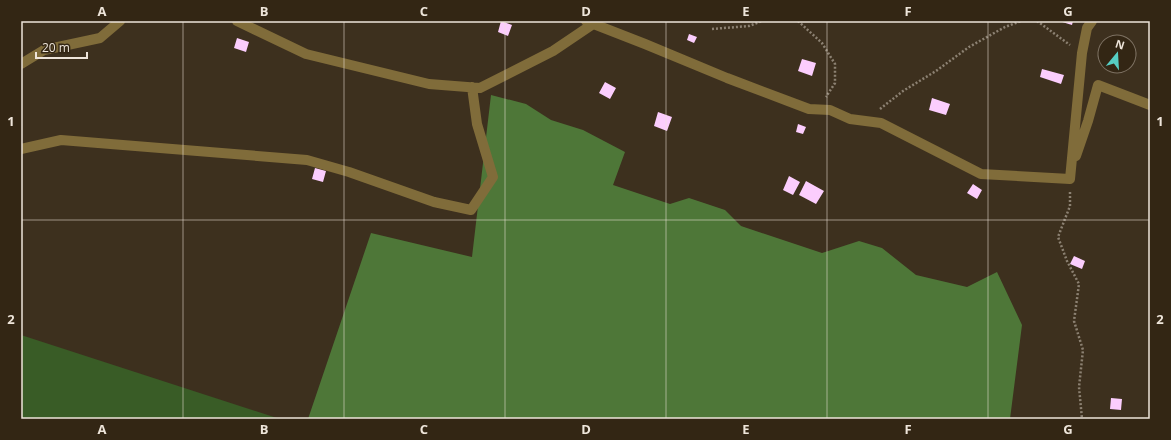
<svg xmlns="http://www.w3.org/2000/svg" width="1171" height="440" font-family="'Open Sans',sans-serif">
  <rect width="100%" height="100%" fill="#3d301e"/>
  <!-- green -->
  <path fill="#395c26" d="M21,335l259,84h-259z"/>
  <!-- forest -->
  <path fill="#4e7738" d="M491,95l35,9 25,16 32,10 42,22 -12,33 57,19 19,-6 36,12 16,16 81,27 37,-12 23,7 34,27 51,12 30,-15 25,53 -12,94h-702l63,-186 101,24z"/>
  <!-- building -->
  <path fill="#fbcdfd" d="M501,21l11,4 -4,11 -10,-4z
    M1059,21h14l-1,4z
    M689,34l8,3 -3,6 -7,-3z
    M237,38l12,4 -3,10 -12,-4z
    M802,59l14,4 -4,13 -14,-5z
    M1042,69l22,6 -3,9 -21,-7z
    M605,82l11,6 -6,11 -11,-6z
    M932,98l18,6 -4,11 -17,-5z
    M658,112l14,5 -5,14 -13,-5z
    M798,124l8,3 -3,7 -7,-2z
    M315,168l11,3 -3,11 -11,-3z
    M789,176l11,6 -7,13 -10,-5z
    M806,181l18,10 -8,13 -17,-9z
    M973,184l9,6 -5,9 -10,-6z
    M1074,256l11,5 -3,8 -12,-5z
    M1111,398l11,1 -1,11 -11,-1z"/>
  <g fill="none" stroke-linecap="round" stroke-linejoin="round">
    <!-- path -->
    <path stroke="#8c8172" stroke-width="2.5" stroke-dasharray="2 2" stroke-linecap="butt" d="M798,21l24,22 13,21v19l-9,14
      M1037,21l33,24
      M712,29l37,-3 13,-5
      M880,109l23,-18 33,-20 33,-24 36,-20 16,-6
      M1070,192v14l-12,31 9,24 12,23 -5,37 9,29 -4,37 3,32"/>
    <!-- street -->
    <path stroke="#806c3a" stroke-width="10" d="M237,21l69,33 123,30 51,4 73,-37 40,-27
      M586,21l59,23 82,34 82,31 21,1 20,9 31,4 100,51 89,5
      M21,64l23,-14 56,-12 20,-17
      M21,149l40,-9 246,20 42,12 85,30 37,8 22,-33 -16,-53 -5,-37
      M1076,156l12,-35 10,-36 52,20
      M1070,179l12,-126 5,-25 5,-7"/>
  </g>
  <!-- grid -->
  <path fill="none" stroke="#eee5da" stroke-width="1" stroke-opacity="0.55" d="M183,21v398M344,21v398M505,21v398M666,21v398M827,21v398M988,21v398M21,220h1129"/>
  <!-- border -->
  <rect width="1171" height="440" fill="none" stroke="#332614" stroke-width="44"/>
  <!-- north arrow -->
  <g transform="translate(1117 54) rotate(18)"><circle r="19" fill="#332614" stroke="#7e7263"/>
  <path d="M0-3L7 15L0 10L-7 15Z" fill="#56cec3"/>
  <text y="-6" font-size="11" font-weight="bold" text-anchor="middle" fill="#eee5da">N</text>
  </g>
  <!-- scale -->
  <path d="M36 52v6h51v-6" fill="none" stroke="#eee5da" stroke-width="2"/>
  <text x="42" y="52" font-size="12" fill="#eee5da" stroke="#332614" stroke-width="3" paint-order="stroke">20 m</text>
  <rect x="22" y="22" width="1127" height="396" fill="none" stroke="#eee5da" stroke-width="1.5"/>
  <g font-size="13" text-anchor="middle" font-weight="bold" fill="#eee5da">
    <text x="102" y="16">A</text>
    <text x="264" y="16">B</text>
    <text x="424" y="16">C</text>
    <text x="586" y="16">D</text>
    <text x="746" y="16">E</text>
    <text x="908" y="16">F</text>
    <text x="1068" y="16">G</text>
    <text x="11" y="126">1</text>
    <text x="1160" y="126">1</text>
    <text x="11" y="324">2</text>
    <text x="1160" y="324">2</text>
    <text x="102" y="434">A</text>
    <text x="264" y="434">B</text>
    <text x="424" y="434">C</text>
    <text x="586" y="434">D</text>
    <text x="746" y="434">E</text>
    <text x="908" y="434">F</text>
    <text x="1068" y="434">G</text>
  </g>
</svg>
